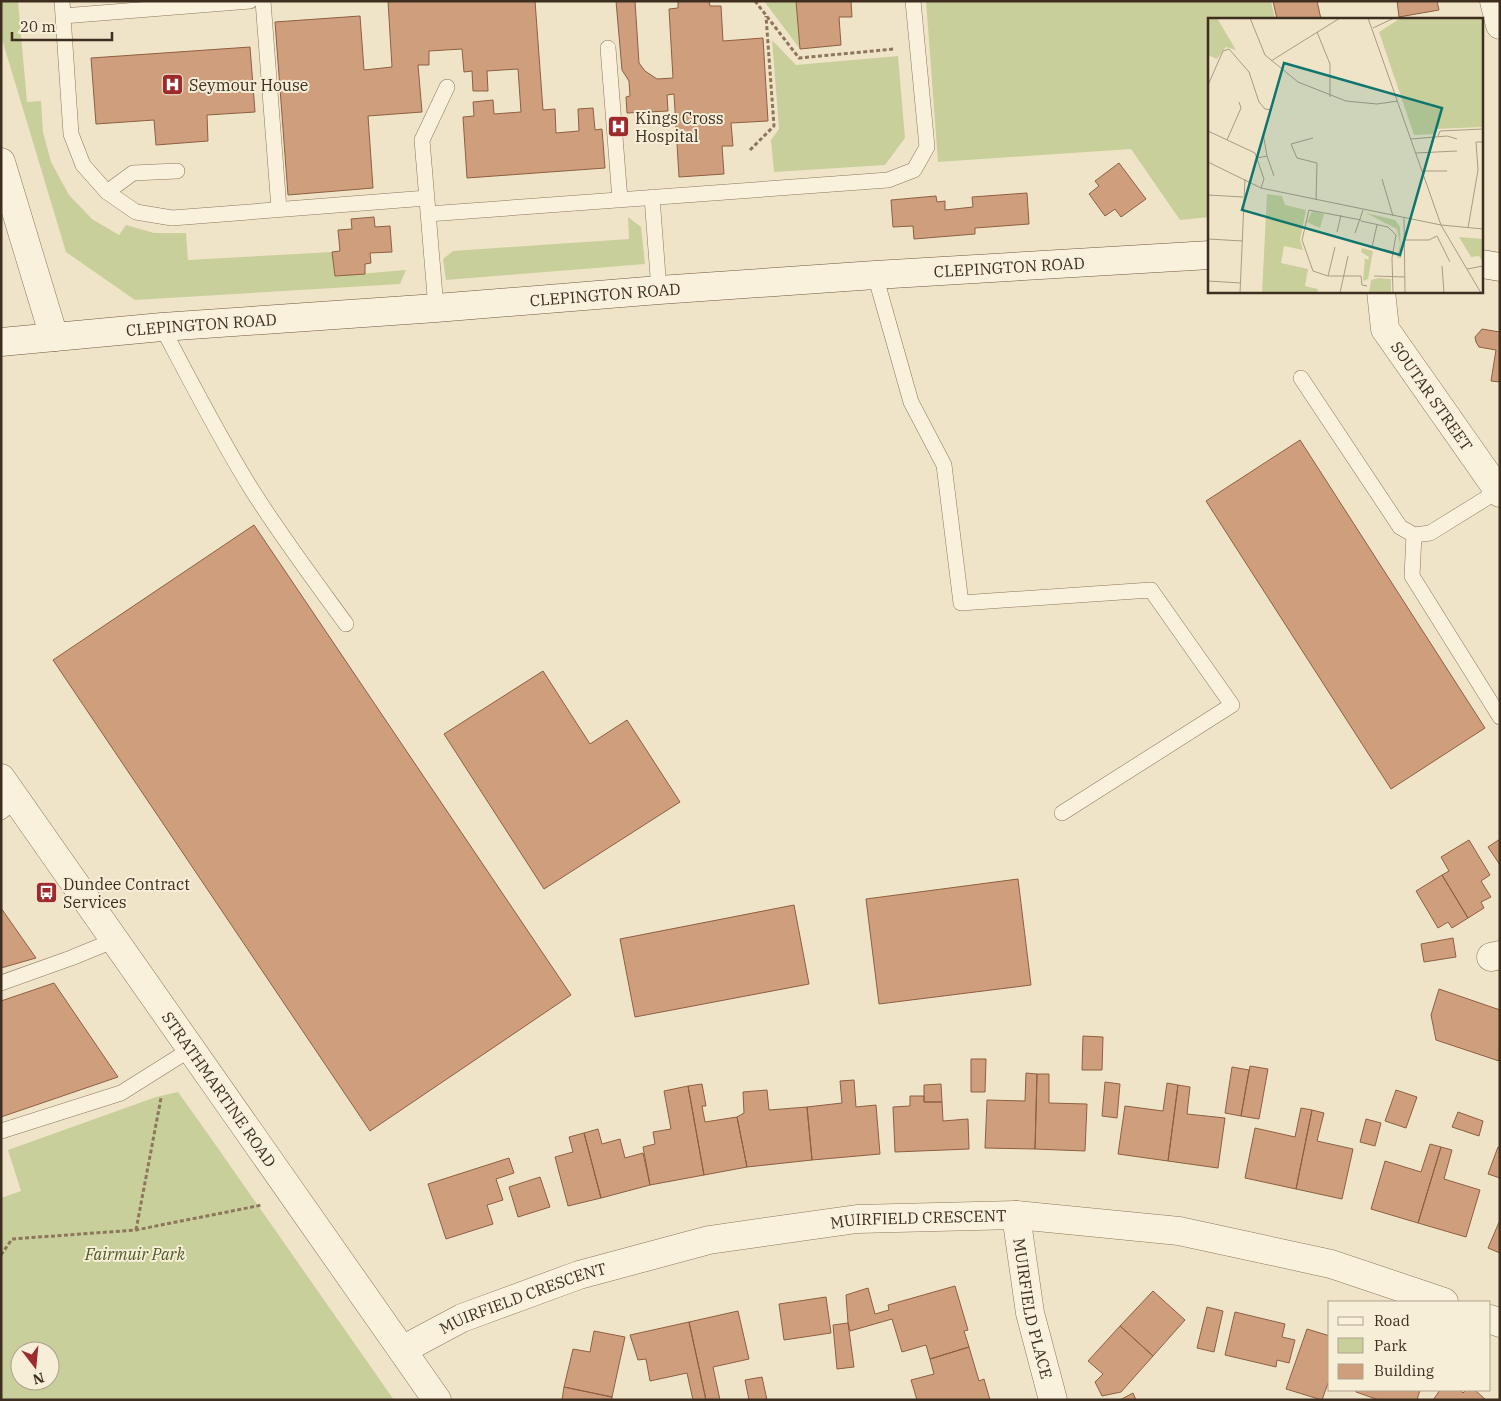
<svg xmlns="http://www.w3.org/2000/svg" width="1501" height="1401" font-family="'IBM Plex Serif',serif">
  <rect width="100%" height="100%" fill="#f0e4c8"/>
  <!-- green -->
  <path fill="#c9cf9b" fill-rule="evenodd" d="M1,1h17l9,101 14,-1 2,31 8,30 18,33 23,24 27,16 7,-10 28,8h32l2,27 144,-8 3,24 71,-6 -6,14 -265,16 -69,-48 -65,-216z
    M764,1h32l4,48z
    M926,1h345l4,18h-65v198l-30,3 -49,-71 -193,13z
    M772,40l24,25 102,-9 7,82 -20,27 -111,7 -3,-32 8,-11z
    M628,217l13,10 4,37 -199,16 -3,-21 10,-8 176,-12z
    M178,1092l30,42 186,266h-393v-202l20,-7 -13,-41 148,-53zM20,1351h30v30h-30z"/>
  <!-- building -->
  <path fill="#cf9f7d" stroke="#8d5f41" d="M388,1h147l8,109 12,-1 1,24 23,-2 -1,-22 15,-1 2,22 7,-1 3,39 -138,10 -4,-61 11,-1 -1,-14 20,-2 1,14 27,-2 -3,-43 -31,2 1,20h-15l-1,-20 -8,1 -2,-23 -33,2v14h-11l4,47 -54,4 5,72 -85,7 -13,-173 85,-6 4,54 28,-3z
    M616,1h19l4,62 6,8 12,8 16,-1 -4,-69 9,-1v-7h31l1,5h11l2,35 40,-3 5,83 -37,2 2,23h-11l2,28 -45,3 -5,-83 -7,1 1,16 -41,2 -1,-16 4,-1 -1,-15 -7,-11z
    M796,1h55l1,16h-13l2,28 -41,4z
    M1273,1h44l4,18h-44z
    M1397,1h40l2,9 -40,7z
    M250,47l5,65 -48,3 1,26 -52,4 -2,-25 -58,4 -5,-66z
    M1119,163l27,36 -25,18 -6,-8 -10,7 -16,-22 10,-8 -4,-5z
    M1027,193l2,31 -54,4v6l-61,5 -1,-13 -20,1 -2,-27 45,-4 1,6 8,-1v9l28,-3 -1,-10z
    M374,217l1,10 15,-1 2,26 -22,1 1,10 -6,1v10l-30,2 -3,-24 8,-1 -2,-21 14,-1 -1,-10z
    M1482,329l18,3v50l-9,-1 5,-31 -17,-3 -3,-5 -1,-5z
    M1300,440l185,288 -94,61 -185,-288z
    M254,525l317,470 -201,136 -317,-471z
    M543,671l47,73 37,-24 53,82 -136,87 -100,-155z
    M1500,839v26l-12,-18z
    M1469,840l21,35 -9,6 10,16 -10,5 3,6 -16,10 -26,-43 7,-4 -8,-14z
    M1442,875l26,43 -16,10 -4,-6 -10,6 -22,-37z
    M1018,879l13,106 -152,19 -13,-105z
    M794,905l15,79 -174,33 -15,-78z
    M1,908l35,50 -35,10z
    M1453,938l3,19 -32,5 -3,-18z
    M54,983l64,94 -117,40v-116z
    M1439,989l61,21 -1,51 -63,-21 -5,-25z
    M1083,1036l20,1 -1,33h-20z
    M971,1059h15l-1,33h-14z
    M1250,1066l18,3 -9,50 -18,-3z
    M1232,1067l17,3 -8,46 -16,-3z
    M1026,1073l11,1 -2,75 -50,-1 2,-48 38,1z
    M1037,1074h12v29l38,1 -2,47 -50,-2z
    M854,1080l2,27 20,-2 4,49 -68,6 -5,-53 35,-4 -2,-22z
    M1105,1082l15,2 -3,34 -15,-2z
    M1167,1083l11,2 -10,76 -50,-7 7,-48 38,5z
    M702,1084l4,22h-4l3,16 32,-5 10,50 -43,8 -16,-89z
    M941,1084l1,18h-18v-17z
    M1178,1085l12,2 -3,27 38,4 -7,50 -50,-7z
    M688,1086l16,89 -54,10 -7,-38 12,-3 -2,-12 18,-3 -7,-38z
    M767,1090l2,20 38,-3 5,53 -65,7 -10,-50 7,-4 -1,-21z
    M1396,1090l21,7 -11,31 -21,-7z
    M910,1096h14v6h18l1,19 25,-2 1,30 -74,3 -2,-45 17,-1z
    M1301,1108l11,2 -16,79 -51,-11 10,-50 40,9z
    M1312,1110l12,3 -7,28 36,8 -11,50 -46,-10z
    M1458,1112l25,9 -4,15 -27,-9z
    M1366,1119l15,4 -6,23 -15,-4z
    M598,1129l4,15 18,-5 5,19 18,-5 7,32 -49,13 -17,-65z
    M584,1133l17,65 -33,8 -13,-49 18,-5 -4,-15z
    M1430,1144l11,3 -23,76 -47,-14 14,-48 36,11z
    M1441,1147l11,3 -8,29 36,11 -14,47 -48,-14z
    M1498,1147h2v31l-12,-4z
    M509,1158l5,15 -18,6 7,21 -16,5 6,19 -47,15 -18,-55z
    M540,1177l10,30 -32,10 -9,-30z
    M1500,1220v33l-12,-5z
    M955,1286l13,44 -4,1 5,16 -39,12 -4,-14 -24,7 -10,-33 -42,12 -2,-8 -2,-28 22,-7 7,26 14,-4 -1,-5z
    M1153,1291l32,29 -32,36 -33,-30z
    M826,1297l5,36 -47,7 -5,-36z
    M1207,1307l16,4 -9,41 -17,-4z
    M738,1311l11,48 -36,8 7,33h-14l-17,-78z
    M1235,1312l50,12 -3,13 13,3 -6,23 -12,-3 -1,7 -51,-12z
    M689,1322l17,78h-13l-6,-27 -37,8 -4,-22 -8,1 -8,-25z
    M848,1323l6,44 -17,2 -4,-44z
    M1120,1326l33,30 -32,36 -19,4 -7,-14 8,-8 -15,-13z
    M1307,1329l23,7v47h-2l-6,17 -36,-11z
    M594,1331l31,6 -13,60 -48,-10 9,-38 17,3z
    M969,1347l10,34 5,-2 6,21h-73l-6,-20 23,-6 -4,-15z
    M762,1377l5,23h-18l-4,-20z
    M564,1387l48,10v3h-50z
    M1356,1390h64l-3,10h-38l-23,-8z
    M1440,1390h20l3,3 3,-3h9l11,10h-53z
    M1133,1393l3,7h-16z"/>
  <g fill="none" stroke-linecap="round" stroke-linejoin="round">
    <defs>
      <path id="service" d="M62,1l9,133 12,31 24,27 29,20 36,6 255,-20
        M263,1l16,208
        M63,16l187,-15
        M608,48l12,152
        M107,192l26,-19 44,-2
        M652,197l7,93
        M428,214l460,-34 26,-10 13,-23 -14,-146
        M875,275l36,127 33,63 17,138 190,-13 81,115 -170,108
        M436,308l-14,-168 25,-53
        M162,327c29,55 57,110 90,163 29,46 62,90 94,134
        M1301,378l99,149 14,8 16,-2 68,-42
        M1414,535l-2,41 88,141
        M1,812l16,-12
        M1,983l70,-25 44,-18
        M1,1131l120,-38 70,-44"/>
      <g id="minor">
        <path d="M1494,1l6,24"/>
        <path id="s1" d="M1381,291l4,38 115,164"/>
        <path d="M1491,957l9,-2"/>
        <path id="s2" d="M1016,1215l14,98 23,87"/>
        <path d="M1490,1319l10,4"/>
        <path id="s3" d="M402,1350l60,-32 117,-43 130,-35 148,-21 159,-4 163,16 152,33 113,38"/>
      </g>
      <g id="tertiary">
        <path d="M1,162l53,175"/>
        <path id="s4" d="M1,778l436,622"/>
      </g>
      <g id="secondary">
        <path d="M1482,264l18,3"/>
        <path id="s5" d="M1,342l161,-15 274,-19 223,-18 216,-15 335,-20"/>
      </g>
    </defs>
    <!-- service casing -->
    <use href="#service" stroke="#8d765c" stroke-width="16"/>
    <!-- minor casing -->
    <use href="#minor" stroke="#8d765c" stroke-width="29"/>
    <!-- tertiary casing -->
    <use href="#tertiary" stroke="#8d765c" stroke-width="29"/>
    <!-- secondary casing -->
    <use href="#secondary" stroke="#6f573f" stroke-width="29"/>
    <!-- path -->
    <path stroke="#8d765c" stroke-width="3" stroke-dasharray="4 2.5" stroke-linecap="butt" d="M755,1l44,57 95,-9
      M750,150l24,-24 -8,-110
      M136,1230l25,-132
      M1,1255l11,-16 124,-9 126,-25"/>
    <!-- service -->
    <use href="#service" stroke="#faf1dc" stroke-width="15"/>
    <!-- minor -->
    <use href="#minor" stroke="#faf1dc" stroke-width="28"/>
    <!-- tertiary -->
    <use href="#tertiary" stroke="#faf1dc" stroke-width="28"/>
    <!-- secondary -->
    <use href="#secondary" stroke="#faf1dc" stroke-width="28"/>
  </g>
  <!-- icons -->
  <defs>
    <symbol id="hospital-square" viewBox="-11 -11 22 22"><rect x="-9" y="-9" width="18" height="18" rx="4" fill="#9e2a2b" stroke="#f7eed8"/><path d="M-5-5h3v3.5h4V-5h3V5h-3V1.5h-4V5h-3Z" fill="#fff"/></symbol>
    <symbol id="bus-square" viewBox="-11 -11 22 22"><rect x="-9" y="-9" width="18" height="18" rx="4" fill="#9e2a2b" stroke="#f7eed8"/><path d="M-5-6H5V4H4V6H2V4H-2V6H-4V4H-5ZM-3.5-4V0h7V-4ZM-3.5 1.2v1.5H-2V1.2ZM2 1.2v1.5H3.5V1.2Z" fill="#fff"/></symbol>
  </defs>
  <g fill-rule="evenodd">
    <use href="#hospital-square" x="160" y="72" width="25" height="25"/>
    <use href="#hospital-square" x="606" y="114" width="25" height="25"/>
    <use href="#bus-square" x="34" y="880" width="25" height="25"/>
  </g>
  <g text-anchor="middle" dominant-baseline="central" stroke-width="4" stroke-linejoin="round" paint-order="stroke">
    <!-- poi labels -->
    <g font-size="16" fill="#3d2e20" stroke="#f7eed8" text-anchor="start">
      <text x="189" y="85">Seymour House</text>
      <text x="635" y="118">Kings Cross<tspan x="635" dy="18">Hospital</tspan></text>
      <text x="63" y="884">Dundee Contract<tspan x="63" dy="18">Services</tspan></text>
    </g>
    <!-- street labels -->
    <g font-size="16" fill="#3d2e20" stroke="#f7eed8">
      <text stroke="none"><textPath href="#s5" startOffset="1011">CLEPINGTON ROAD</textPath></text>
      <text stroke="none"><textPath href="#s5" startOffset="606">CLEPINGTON ROAD</textPath></text>
      <text stroke="none"><textPath href="#s5" startOffset="201">CLEPINGTON ROAD</textPath></text>
      <text stroke="none"><textPath href="#s1" startOffset="120">SOUTAR STREET</textPath></text>
      <text stroke="none"><textPath href="#s4" startOffset="380">STRATHMARTINE ROAD</textPath></text>
      <text stroke="none"><textPath href="#s3" startOffset="538">MUIRFIELD CRESCENT</textPath></text>
      <text stroke="none"><textPath href="#s3" startOffset="132">MUIRFIELD CRESCENT</textPath></text>
      <text stroke="none"><textPath href="#s2" startOffset="95">MUIRFIELD PLACE</textPath></text>
    </g>
    <!-- park labels -->
    <g font-size="16" font-style="italic" fill="#4d5a26" stroke="#f7eed8">
      <text x="135" y="1254">Fairmuir Park</text>
    </g>
  </g>
  <!-- overview -->
  <g transform="translate(1208 18)">
    <rect width="275" height="275" fill="#f0e4c8"/>
    <path d="M0,0h9l19,32 -10,-3 -9,12 -9,-4zM193,0h82v109l-49,2v5l-20,1 -35,-103zM59,176l15,2 3,9 21,5 -6,30 3,10 -19,-4 -3,17 27,6 -3,17 13,3 -1,4h-55zM104,193l12,3 -4,14 -13,-6zM158,195l29,7 5,7 1,31h-4l3,-14 -3,-15zM251,219l24,2v23l-4,-6 -8,1zM154,230l11,3 -5,28 -5,2 2,-23 3,2 1,-3 -8,-5zM171,260l12,1v14h-22l2,-13z" fill="#c9cf9b"/>
    <path fill="none" stroke="#a89b85" stroke-width="1" d="M42,0l15,37 33,27 48,19 31,3 21,-3M160,0l73,207 42,4M165,10l21,-10M109,14l13,32v33M63,43l69,-43M0,67l15,-34 6,-2 20,23 10,30 6,7 7,1M0,113l47,22 9,26 -3,9M55,115l4,23M230,118l2,-5 43,-2M105,120l-22,6 6,14 20,5 -1,37M203,121l36,-3 10,3M19,122l14,-32 -2,-6M208,135l41,-2M49,140l10,-2 7,20M0,144l53,26 180,37 40,68M214,153h25M174,161l11,37M0,177l35,2M196,200l1,75M153,202l-52,-10 -7,30 11,31 15,5h33l1,9 5,1M153,203l27,6 8,8 -4,23 1,35M169,207l-5,22 22,5M260,210l10,-58 -2,-28h7M129,214l4,-17M147,215l8,-23M0,221l35,2M197,222h24l8,-4 13,26M234,248l2,27M259,251l16,-3M120,258l7,-29M166,258l31,1M0,263l33,2M32,275l5,-114M132,275l8,-37"/>
    <path fill="#0f766e" fill-opacity="0.15" stroke="#0f766e" stroke-width="2.5" d="M76,45l158,45 -42,147 -158,-45z"/>
    <rect width="275" height="275" fill="none" stroke="#3d2e20" stroke-width="2.5"/>
  </g>
  <!-- border -->
  <rect width="1501" height="1401" fill="none" stroke="#3d2e20" stroke-width="5"/>
  <!-- legend -->
  <rect x="1328" y="1301" width="162" height="90" fill="#f7eed8" stroke="#ada18e"/>
  <rect x="1338" y="1317" width="25" height="8" fill="#faf1dc" stroke="#ada18e"/>
  <text x="1374" y="1326" font-size="15" fill="#3d2e20">Road</text>
  <rect x="1338" y="1338" width="25" height="15" fill="#c9cf9b" stroke="#ada18e"/>
  <text x="1374" y="1351" font-size="15" fill="#3d2e20">Park</text>
  <rect x="1338" y="1364" width="25" height="15" fill="#cf9f7d" stroke="#ada18e"/>
  <text x="1374" y="1376" font-size="15" fill="#3d2e20">Building</text>
  <!-- north arrow -->
  <g transform="translate(35 1366) rotate(164)"><circle r="24" fill="#f7eed8" stroke="#ada18e"/>
  <path d="M0-4L9 19L0 12L-9 19Z" fill="#9e2a2b"/>
  <text y="-8" font-size="14" font-weight="bold" text-anchor="middle" fill="#3d2e20">N</text>
  </g>
  <!-- scale -->
  <path d="M12 32v8h100v-8" fill="none" stroke="#3d2e20" stroke-width="2.5"/>
  <text x="20" y="32" font-size="15" fill="#3d2e20" stroke="#f7eed8" stroke-width="4" paint-order="stroke">20 m</text>
</svg>
